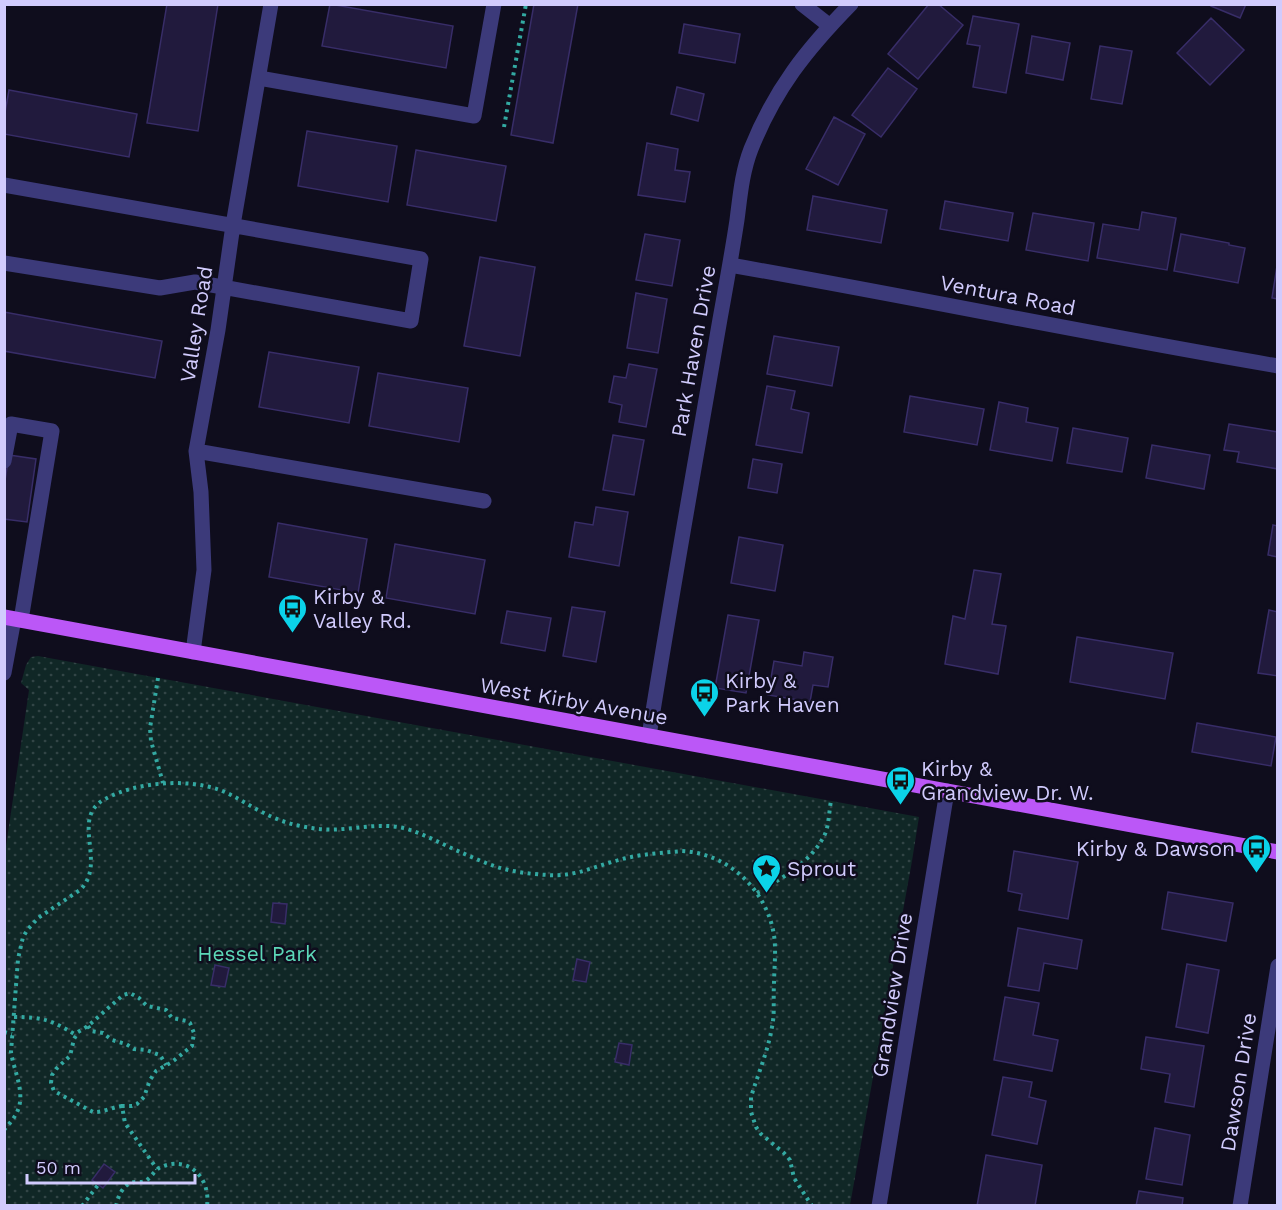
<svg xmlns="http://www.w3.org/2000/svg" width="1282" height="1210" font-family="'Work Sans',sans-serif">
  <defs>
    <pattern id="grass-dots" width="8" height="8" patternUnits="userSpaceOnUse" patternTransform="scale(1.5)"><rect width="8" height="8" fill="#102726"/><path d="M2 2h.1M6 6h.1" fill="none" stroke="#324546" stroke-width="1.8" stroke-linecap="round"/></pattern>
  </defs>
  <rect width="100%" height="100%" fill="#0f0d1d"/>
  <!-- grass -->
  <path fill="url(#grass-dots)" d="M38,656l881,161 -7,44 -62,344 -845,1v-353l24,-163 -8,-7 5,-18 5,-8z"/>
  <!-- building -->
  <path fill="#211a3d" stroke="#382d68" stroke-width="1.5" d="M167,4h51l-20,127 -51,-8z
    M330,4l123,22 -7,42 -124,-22z
    M534,4h44l-25,139 -42,-8z
    M929,4h9l25,21 -45,54 -30,-25z
    M1212,4h34l-6,14 -29,-12z
    M973,16l46,8 -13,69 -33,-6 7,-41 -13,-2z
    M1211,18l33,32 -34,35 -33,-32z
    M684,24l56,10 -5,29 -56,-10z
    M1032,36l38,7 -7,37 -37,-7z
    M1100,46l32,5 -10,53 -31,-5z
    M888,68l29,21 -36,48 -29,-22z
    M677,87l27,7 -6,27 -27,-7z
    M9,90l128,24 -8,43 -125,-23v-16z
    M834,117l31,17 -27,51 -32,-16z
    M307,131l90,15 -9,56 -90,-16z
    M647,143l31,6 -3,21 15,2 -5,30 -47,-7z
    M416,150l90,16 -10,55 -89,-16z
    M813,196l74,14 -6,33 -74,-13z
    M945,201l68,12 -5,28 -68,-12z
    M1142,212l34,6 -9,52 -70,-12 6,-34 36,6z
    M1033,213l61,10 -6,38 -62,-11z
    M645,234l35,6 -8,46 -36,-6z
    M1181,234l48,9v2l16,3 -7,35 -64,-12z
    M480,257l55,10 -15,89 -56,-10z
    M1277,266h1v33l-6,-1z
    M636,293l31,6 -9,54 -31,-5z
    M4,312l158,29 -7,37 -151,-27z
    M774,336l65,11 -7,39 -65,-12z
    M269,352l90,15 -10,56 -90,-16z
    M629,364l28,5 -11,58 -27,-5 3,-17 -13,-3 5,-26 12,2z
    M378,373l90,15 -9,54 -90,-16z
    M767,386l28,5 -4,18 18,4 -7,40 -46,-8z
    M910,396l74,13 -7,36 -73,-13z
    M999,402l29,6 -2,14 32,6 -6,33 -62,-11z
    M1229,424l49,8v37l-41,-7 2,-10 -15,-2z
    M1073,428l55,10 -6,34 -55,-9z
    M613,435l31,5 -10,55 -31,-5z
    M1152,445l58,10 -6,34 -58,-11z
    M9,455l27,4 -9,63 -23,-3v-32z
    M753,459l29,5 -5,29 -29,-5z
    M596,507l32,5 -9,54 -50,-9 6,-35 18,3z
    M278,523l89,16 -9,54 -89,-16z
    M1273,525l5,1v31l-10,-2z
    M739,537l44,8 -8,46 -44,-8z
    M395,544l90,16 -10,54 -89,-16z
    M974,570l27,4 -9,50 14,2 -8,48 -53,-10 8,-48 12,3z
    M572,607l33,5 -9,50 -33,-6z
    M1269,610l9,2v64l-20,-3z
    M507,611l44,7 -6,33 -44,-8z
    M728,615l31,5 -13,73 -31,-5z
    M1077,637l96,16 -8,46 -95,-17z
    M804,652l29,5 -5,30 -15,-2 -3,17 -42,-7 6,-34 28,5z
    M1197,723l79,14 -5,29 -79,-14z
    M1014,851l64,11 -10,57 -49,-9 3,-16 -14,-3z
    M1168,892l65,11 -7,38 -64,-12z
    M273,903l14,1 -2,20 -14,-2z
    M1018,928l64,12 -5,29 -33,-6 -5,28 -31,-5z
    M577,959l13,3 -4,20 -13,-2z
    M1187,964l32,6 -11,63 -32,-6z
    M215,965l14,3 -4,19 -14,-2z
    M1005,997l34,6 -6,32 25,5 -6,31 -58,-11z
    M1146,1037l58,9 -10,61 -29,-5 5,-28 -29,-5z
    M619,1043l13,2 -3,20 -14,-3z
    M1003,1077l29,5 -3,15 17,4 -9,43 -45,-9z
    M1155,1128l35,7 -8,50 -36,-6z
    M986,1155l56,10 -7,41h-58z
    M104,1164l11,8 -12,16 -11,-8z
    M1139,1191l44,7 -1,8h-46z"/>
  <g fill="none" stroke-linecap="round" stroke-linejoin="round">
    <!-- path -->
    <path stroke="#33a9a2" stroke-width="4" stroke-dasharray="3 4.5" stroke-linecap="butt" d="M504,127l22,-123
      M158,678l-8,50 1,13 12,42
      M757,893c25,-15 55,-31 68,-59 4,-9 4,-23 6,-33
      M14,1017c28,0 38,3 62,18
      M88,1026l3,5 12,2 9,7 14,4 8,5 12,1 11,4 3,1 6,10
      M4,1032l8,2
      M122,1106c-10,1 -20,7 -29,6l-39,-21 -3,-8 1,-8 4,-6 14,-13 4,-17 4,-7 10,-6 35,-31 7,-2 9,5 8,8 15,3 4,1 6,8 15,3 3,2 4,10 -2,13 -20,16 -16,9 -6,9 -6,17 -7,7 -5,2h-10l3,17 32,46
      M4,1130c4,-5 9,-10 12,-16 11,-19 -2,-42 -5,-62l7,-93 5,-22 5,-8 10,-11 42,-28c28,-27 -11,-72 25,-91 31,-17 81,-21 115,-9 16,6 29,16 44,23 15,8 32,13 48,15 32,6 64,-8 95,1 7,2 14,5 21,8 19,9 38,18 58,26 19,8 42,11 62,12 27,2 47,-9 71,-15 20,-6 42,-7 63,-9 44,2 82,36 91,79 4,18 1,37 1,55 -1,14 1,28 -2,42 -4,24 -14,47 -21,70v15l5,15 5,7 23,19 6,7 4,18 18,28
      M82,1206l16,-21
      M116,1206c2,-9 6,-20 15,-23 5,-2 10,0 14,-2 6,-3 9,-10 14,-13 28,-14 52,9 48,38"/>
    <!-- minor -->
    <path stroke="#3c3a7a" stroke-width="15" d="M802,4l28,22
      M259,78l215,38 20,-112
      M4,185l417,74 -10,62 -216,-39 -35,6 -156,-25
      M730,265c183,32 364,70 548,101
      M196,451l288,50
      M4,461l7,-37 41,7 -31,189
      M193,652l11,-82 -3,-78 -5,-41 22,-121 15,-105 38,-221
      M4,673l10,-54
      M649,736c22,-139 47,-278 71,-417 6,-33 12,-66 17,-99 3,-23 5,-48 14,-71 24,-60 55,-99 100,-145
      M879,1206l68,-415
      M1240,1206l38,-240"/>
    <!-- major -->
    <path stroke="#bb57f7" stroke-width="15" d="M4,617l1274,235"/>
  </g>
  <!-- icons -->
  <defs>
    <symbol id="bus-pin" viewBox="-11 -11 22 30"><path d="M0 17L-7.5 6A9.5 9.5 0 1 1 7.5 6Z" fill="#0bd3e9" stroke="#0f0d1d"/><path d="M-5-6H5V4H4V6H2V4H-2V6H-4V4H-5ZM-3.5-4V0h7V-4ZM-3.5 1.2v1.5H-2V1.2ZM2 1.2v1.5H3.5V1.2Z" fill="#111"/></symbol>
    <symbol id="sight-pin" viewBox="-11 -11 22 30"><path d="M0 17L-7.5 6A9.5 9.5 0 1 1 7.5 6Z" fill="#0bd3e9" stroke="#0f0d1d"/><path d="M0-6L1.8-2.2L6-1.7L2.9 1.2L3.7 5.4L0 3.3L-3.7 5.4L-2.9 1.2L-6-1.7L-1.8-2.2Z" fill="#111"/></symbol>
  </defs>
  <g fill-rule="evenodd">
    <use href="#bus-pin" x="276" y="592" width="33" height="45"/>
    <use href="#bus-pin" x="688" y="676" width="33" height="45"/>
    <use href="#bus-pin" x="884" y="764" width="33" height="45"/>
    <use href="#bus-pin" x="1240" y="832" width="33" height="45"/>
    <use href="#sight-pin" x="750" y="852" width="33" height="45"/>
  </g>
  <g text-anchor="middle" dominant-baseline="central" stroke-width="5" stroke-linejoin="round" paint-order="stroke">
    <!-- street labels -->
    <g font-size="21" fill="#d1cbfd" stroke="#0f0d1d">
      <text transform="translate(1008 295) rotate(11)">Ventura Road</text>
      <text transform="translate(196 324) rotate(-81)">Valley Road</text>
      <text transform="translate(693 351) rotate(-80)">Park Haven Drive</text>
      <text transform="translate(574 701) rotate(10)">West Kirby Avenue</text>
      <text transform="translate(892 995) rotate(-81)">Grandview Drive</text>
      <text transform="translate(1238 1082) rotate(-81)">Dawson Drive</text>
    </g>
    <!-- poi labels -->
    <g font-size="21" fill="#d1cbfd" stroke="#0f0d1d" text-anchor="start">
      <text x="313" y="596">Kirby &amp;<tspan x="313" dy="24">Valley Rd.</tspan></text>
      <text x="725" y="680">Kirby &amp;<tspan x="725" dy="24">Park Haven</tspan></text>
      <text x="921" y="768">Kirby &amp;<tspan x="921" dy="24">Grandview Dr. W.</tspan></text>
      <text x="1235" y="848" text-anchor="end">Kirby &amp; Dawson</text>
      <text x="787" y="868">Sprout</text>
    </g>
    <!-- park labels -->
    <g font-size="21" fill="#5cd8b8" stroke="#0f0d1d">
      <text x="257" y="953">Hessel Park</text>
    </g>
  </g>
  <!-- border -->
  <rect width="1282" height="1210" fill="none" stroke="#d1cbfd" stroke-width="12"/>
  <!-- scale -->
  <path d="M27 1174v9h168v-9" fill="none" stroke="#d1cbfd" stroke-width="3"/>
  <text x="36" y="1174" font-size="18" fill="#d1cbfd" stroke="#0f0d1d" stroke-width="4.5" paint-order="stroke">50 m</text>
</svg>
